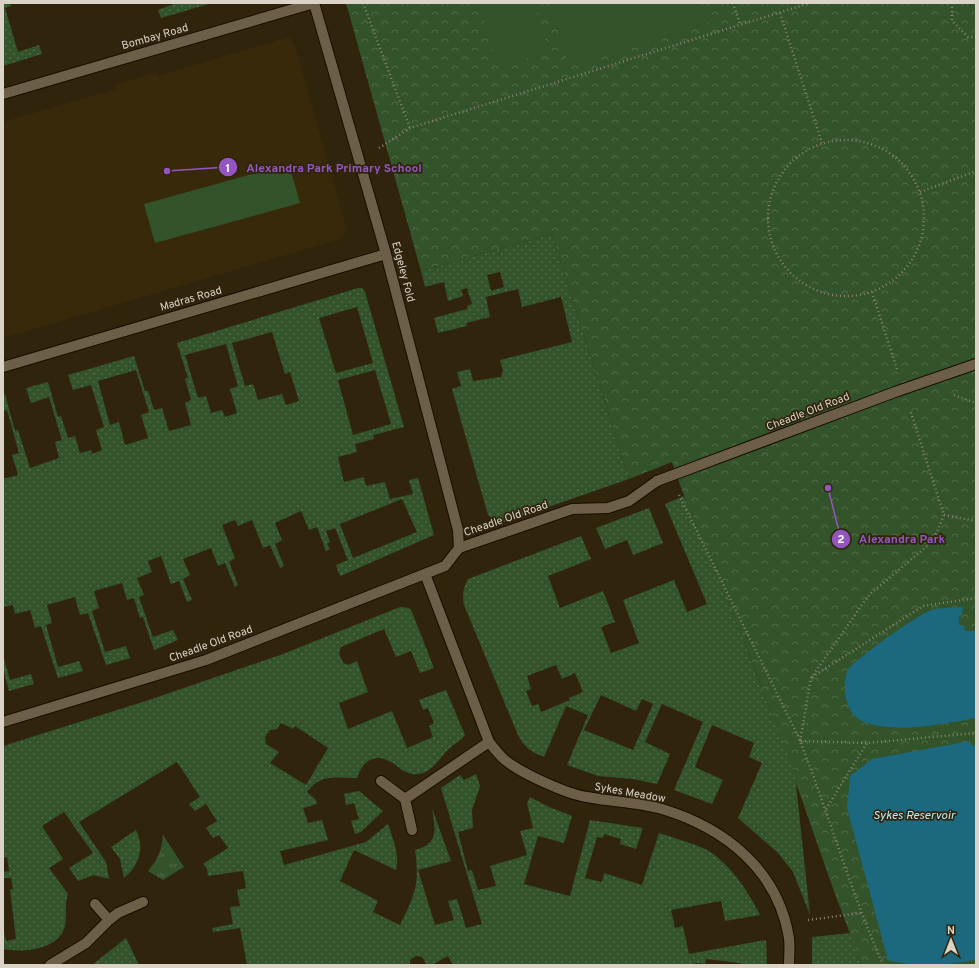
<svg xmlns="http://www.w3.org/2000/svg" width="979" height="968" font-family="Overpass,sans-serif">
  <defs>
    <pattern id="grass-tufts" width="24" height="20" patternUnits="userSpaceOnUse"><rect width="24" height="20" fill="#33532b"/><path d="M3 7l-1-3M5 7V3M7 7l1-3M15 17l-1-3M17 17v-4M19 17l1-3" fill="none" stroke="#506b48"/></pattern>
    <pattern id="park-crowns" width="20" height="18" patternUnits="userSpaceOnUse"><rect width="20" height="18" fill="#33532b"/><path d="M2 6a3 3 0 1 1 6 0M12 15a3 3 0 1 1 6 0" fill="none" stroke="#506b48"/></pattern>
    <pattern id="garden-dots" width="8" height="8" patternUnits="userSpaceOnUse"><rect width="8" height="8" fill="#33532b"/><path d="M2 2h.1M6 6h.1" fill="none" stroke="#506b48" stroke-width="1.8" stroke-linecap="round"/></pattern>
  </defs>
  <rect width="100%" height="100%" fill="#30240d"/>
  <!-- built -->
  <path fill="#38290a" d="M288,37l6,5 53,188 -2,4 -5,5 -337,99v-216l113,-33 -1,-4 42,-13 1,4z"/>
  <!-- grass -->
  <path fill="url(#grass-tufts)" d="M163,835l21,32 -21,13 -15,-9c10,-11 14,-22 15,-36z"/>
  <!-- park -->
  <path fill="url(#park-crowns)" d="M346,3h630v962h-115c-9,-29 -21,-56 -31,-85 -29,-82 -56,-163 -88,-244 -24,-58 -50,-115 -70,-174l-43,17 -77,-245 -131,37z"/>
  <!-- garden -->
  <path fill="url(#garden-dots)" fill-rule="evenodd" d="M3,3h7l1,3 -6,2 13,44 21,-7 3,9 -39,12z
    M176,3h36l-51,15 -3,-8z
    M552,234l77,245 -127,44 -6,-1 -8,-7 -36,-126 9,-3 -4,-14 13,-3 3,12 28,-4 2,-6 -3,-11 72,-18 -11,-45 -39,10 -4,-18 -32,8 4,20 -24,6 1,3 -29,7 -4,-15 33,-9v-3l5,-2 -5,-16 -6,2 2,6 -15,5 -4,-19 -19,5 -4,-16zM500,272l4,15 -13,4 -4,-16z
    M358,288h4l3,4 39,135 -31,8 1,4 -19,5 2,8 -19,5 6,25 20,-5 2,9 19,-4 5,17 23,-5 -4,-14 9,-2 16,57 -94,41 -4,-11 12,-5 -13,-32 -9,3 4,11 -3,2 3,5 -4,2 -9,-24 -8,3 -8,-19 -26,12 7,17 -7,4 9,22 -4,2 -10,-23 -7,3 -11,-28 -14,6 -3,-6 -13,5 13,33 -6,4 9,23 -3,2 -10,-24 -7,3 -7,-18 -28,11 7,16 -7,4 9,21 -5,2 -8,-21 -8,3 -10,-28 -13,5 4,11 -15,6 7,17 -5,2 14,40 20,-7 5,10 -24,10 -11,-33 -3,1 -6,-20 -7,2 -5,-17 -28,8 5,17 -7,3 13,41 21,-6 4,12 -24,7 -18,-52 -8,2 -5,-18 -28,8 5,18 -6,2 12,42 21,-6 4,10 -25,7 -17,-52 -6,2 -5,-18 -15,4 -2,-9 -10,2v-128l15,-4 -6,-20 7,-2 -12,-43 -4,1v-16l2,-1 10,37 3,-1 12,38 29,-10 -4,-16 7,-2 -13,-43 -18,6 -5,-15 22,-6 10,35 3,-1 7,22 7,-2 5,17 11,-3 1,4 10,-4 -6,-20 8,-3 -13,-42 -18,5 -5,-15 66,-19 11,35h3l6,19 8,-2 7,23 22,-6 -6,-22 6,-3 -6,-21 3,-1 -11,-35zM357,307l16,56 -37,10 -17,-55zM272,332l13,42 5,-2 9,29 -13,4 -4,-11 -24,6 -5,-16 -8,2 -13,-43zM226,344l12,42 -8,3 7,24 -12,4 -3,-7 -11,3 -5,-17 -8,2 -13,-43zM136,370l13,42 -8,3 7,23 -23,7 -6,-23 -9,3 -12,-44zM375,370l16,54 -38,11 -15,-55zM402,499l15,33 -64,26 -13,-34z
    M684,496l58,140 53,139 15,140 -17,-43 -15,-19 -40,-35 24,-55 -13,-6 5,-14 -42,-18 -17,42 28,13 -11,24 -38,-14 29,-68 -41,-18 -17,38 25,12 -13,30 -24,-5 -35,-3 -31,-11 21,-50 -22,-9 -22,51c-13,-5 -20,-10 -26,-22l-54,-130c-2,-11 -1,-17 4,-26l113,-43 10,23 -43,17 12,32 43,-17 12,31 -14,5 10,26 28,-10 -16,-43 51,-20 13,32 20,-8 -42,-100zM556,665l6,14 13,-6 8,19 -14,6 1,2 -29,12 -3,-8 -6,2 -6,-15 5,-2 -4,-13zM601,695l35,16 6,-12 11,5 -20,46 -49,-20z
    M649,508l14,35 -30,12 -6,-15 -22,9 -9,-21z
    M400,607l9,1 3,4 22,56 -14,5 -9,-22 -15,6 -12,-28 -43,18 -2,6 4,10 5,2 9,-4 11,31 -29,11 9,26 44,-18 15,37 26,-11 -4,-11 5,-3 -6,-15 -5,2 -4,-10 27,-10 19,45c-4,6 -10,8 -14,12 -12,10 -20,30 -39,27 -8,-1 -14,-8 -21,-12 -17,-10 -29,0 -34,16 -22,0 -36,-5 -50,14l9,8 1,4 -14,4 5,15 14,-3 6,20 -48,11 4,14 82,-23 22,-18c5,16 12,30 8,46l-42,-20 -14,31 38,20 -5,11 27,13c15,-30 20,-41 15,-75 25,-7 20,-21 17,-42l19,53 -33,9 17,55 19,-5 -6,-19 9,-2 9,29 16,-4 -41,-136 19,-13 4,5 12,-6 4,12 -8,24 1,18 -15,4 10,39 4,-1 6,20 18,-4 -6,-20 37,-11 -7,-24 13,-3 -6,-25 3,-6 19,10 23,9 -8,27 -26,-7 -14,48 46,12 20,-76 53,8 -7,21 -16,-5 1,-5 -17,-5 -1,4 -6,-1 -12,41 17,4 2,-9 38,12 17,-52c15,5 30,9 44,15 24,11 46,44 57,67l-35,6 -4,-20 -50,9 4,18 8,-2 6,28 77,-14 1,25h-27v-2l-34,-4 -1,5 -9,-1 -3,2h-240l-5,-9 -16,9h-5l-5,-8 -6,-1 -6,4v5h-163l-7,-37 -27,4 -1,-4 21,-4 -3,-17 10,-1 -3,-16 9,-2 -3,-17 -35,5 -1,-7 -4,-5 25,-16 -9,-13 -6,3 -7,-10 11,-7 -11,-17 -11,7 -6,-7 11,-7 -23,-35 -98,60 27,40 3,17 -15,-4 -16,6 -9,-13 24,-15 -29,-41 -22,14 21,33 -14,9 19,26c-4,11 -1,21 -3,31 -4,25 -43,28 -62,24v-22l3,14 10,-2 -6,-49 3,-1 -2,-11h-8v-6l6,-1 -2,-14 -4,1v-112l146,-46 134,-46zM281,723l12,6 2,-3 33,22 -22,37 -36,-22 9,-11 -13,-8 -1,-7 5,-7 7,-1z
    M3,655l7,25 21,-6 3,10 -25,7 -6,-23z
    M359,791l24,20 -22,21 -6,2 -4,-13 8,-2 -5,-16 -8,2 -2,-11z
    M136,830c9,18 3,36 -12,48l-4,-19 -9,-12z
    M851,933l10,32h-49v-28z
    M126,938l13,27h-47z"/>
  <!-- pitch -->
  <path fill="#33532b" d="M479,3h55l15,49 -51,15z
    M549,3h152l7,20 -139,43z
    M289,164l11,39 -145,40 -11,-39z"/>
  <!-- water -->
  <path fill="#1c687f" d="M963,607l-1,8 -3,1v9l5,1 1,5h11v87c-32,6 -80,16 -112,4 -10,-4 -15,-12 -18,-23 -2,-9 -2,-20 2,-29 6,-10 73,-58 84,-60 10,-3 21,-2 31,-3z
    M970,741l2,5 4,-1v215c-28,5 -61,8 -88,0l-41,-152 3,-32 22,-17z"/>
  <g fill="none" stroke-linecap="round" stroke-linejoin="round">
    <defs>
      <path id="lane" d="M459,548l113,-39 36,-1 21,-7 28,-20"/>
      <path id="street" d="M3,94l311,-91
        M3,367l383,-113
        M657,481l238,-89 81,-28
        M425,574l64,168c5,6 10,13 16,18 16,13 61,34 82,37 25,5 51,5 75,12 63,19 116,61 127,129 1,8 0,18 0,27
        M3,722l203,-62 239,-94 14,-18 -1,-18 -72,-276 -72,-251
        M381,781l24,18 84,-57
        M405,799l7,31
        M95,904l14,16 9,-7 25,-11
        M50,965l36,-22 23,-23"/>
    </defs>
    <!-- lane casing -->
    <use href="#lane" stroke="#180c00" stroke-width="12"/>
    <!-- street casing -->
    <use href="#street" stroke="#180c00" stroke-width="12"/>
    <!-- path -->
    <path stroke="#8b816f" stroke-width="2.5" stroke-dasharray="1 3" stroke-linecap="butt" d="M363,3l47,125
      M733,3l7,21
      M952,3v18l16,16h8
      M780,13l42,130
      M768 218a78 78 0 1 1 156 0a78 78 0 1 1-156 0Z
      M379,148l31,-20 400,-125
      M920,192l56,-21
      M872,292l25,77
      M954,395l22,8
      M679,495l121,245
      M944,515l32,6
      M812,677l111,-71 53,-8
      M800,741l11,-63 58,-83 64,-54 11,-26 -34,-105
      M826,809l41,-66
      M808,920l53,-7
      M883,965c-32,-73 -54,-150 -83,-224l67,2 109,-10"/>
    <!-- lane -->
    <use href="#lane" stroke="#6d5f47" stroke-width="10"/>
    <!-- street -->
    <use href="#street" stroke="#6d5f47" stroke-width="10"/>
  </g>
  <g text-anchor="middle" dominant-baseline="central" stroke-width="3.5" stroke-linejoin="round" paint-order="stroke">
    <!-- street labels -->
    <g font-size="11" fill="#dbd3c6" stroke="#30240d">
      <text transform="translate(155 37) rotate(-16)">Bombay Road</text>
      <text transform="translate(403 272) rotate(75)">Edgeley Fold</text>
      <text transform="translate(191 299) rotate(-16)">Madras Road</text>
      <text transform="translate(808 412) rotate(-21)">Cheadle Old Road</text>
      <text transform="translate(506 519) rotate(-19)">Cheadle Old Road</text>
      <text transform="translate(211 644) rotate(-20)">Cheadle Old Road</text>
      <text transform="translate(630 793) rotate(10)">Sykes Meadow</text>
    </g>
    <!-- water labels -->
    <g font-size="12" font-style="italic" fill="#beebfb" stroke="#30240d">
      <text x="914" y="816">Sykes Reservoir</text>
    </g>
  </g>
  <!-- callouts -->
  <path fill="none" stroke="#9356c1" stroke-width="1.5" d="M167 171L228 167M828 488L841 539"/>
  <g fill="#9356c1" stroke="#30240d" stroke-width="1.5">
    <circle cx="167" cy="171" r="4"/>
    <circle cx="828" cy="488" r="4"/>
    <circle cx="228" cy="167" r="10"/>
    <circle cx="841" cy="539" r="10"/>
  </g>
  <g font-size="12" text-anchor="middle" font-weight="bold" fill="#fff">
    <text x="228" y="172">1</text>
    <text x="841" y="543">2</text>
  </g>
  <g font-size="12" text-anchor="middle" font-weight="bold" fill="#9356c1" stroke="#30240d" stroke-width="3.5" stroke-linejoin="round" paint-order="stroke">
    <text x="334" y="172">Alexandra Park Primary School</text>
    <text x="902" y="543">Alexandra Park</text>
  </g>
  <!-- border -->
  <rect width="979" height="968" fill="none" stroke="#dbd3c6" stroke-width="8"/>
  <!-- north arrow -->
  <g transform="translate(951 940)" stroke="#30240d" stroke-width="3" paint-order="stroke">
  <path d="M0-3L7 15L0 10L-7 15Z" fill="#dbd3c6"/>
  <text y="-6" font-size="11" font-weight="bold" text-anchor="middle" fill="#dbd3c6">N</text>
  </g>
</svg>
